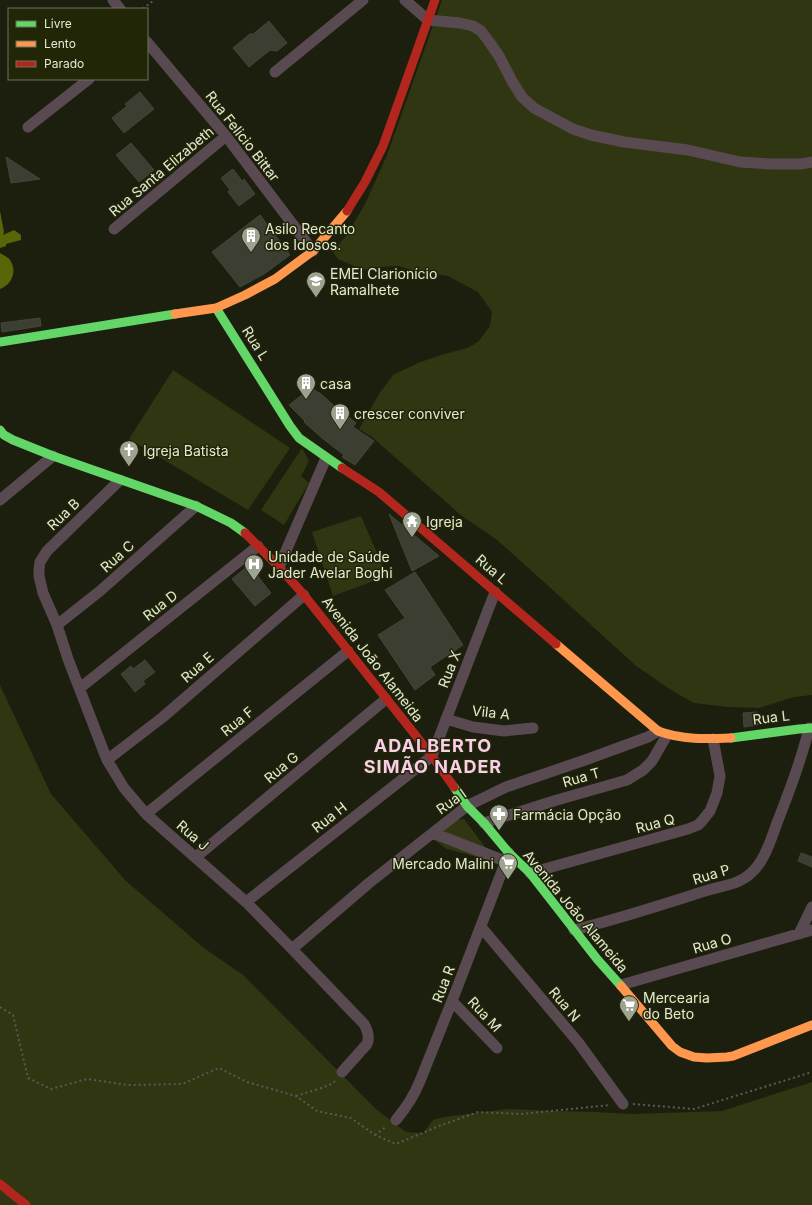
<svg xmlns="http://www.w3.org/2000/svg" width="812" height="1205" font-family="Inter,sans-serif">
  <rect width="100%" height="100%" fill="#1c1f0e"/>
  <!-- green -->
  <path fill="#303611" d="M442,0h370v695l-18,2 -35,11 -31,-1 -34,-4 -23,-13 -36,-25 -79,-72 -60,-54 -34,-23 -90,-79 -13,-8 20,-35 14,-19 25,-12 23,-8 26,-7 11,-6 12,-16 2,-14 -14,-20 -30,-16 -37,-6 -13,-4 -18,1 -17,3 -25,-11 -5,-7 15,-19 17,-29 22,-49z
    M173,370l117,78 -42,62 -119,-71z
    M302,448l7,13 -8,15 8,7 -25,42 -23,-15z
    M361,516l26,60 -54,20 -21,-64z
    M0,685l51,109 75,87 78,67 39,27 133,134 30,23 17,1 10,-13 11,-3 64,-8 48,2 38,1 38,2 90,-3 90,-29v123h-812z
    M464,819l27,36 -3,5 -41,-11 -13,-9 2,-5 21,-15z"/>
  <!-- water -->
  <path fill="#596506" d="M0,211l4,21 -1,3 11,-5 7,5v5l-15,4v2l-6,2z
    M0,253c3,2 8,4 10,7 8,12 1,25 -10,29z"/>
  <!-- building -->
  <path fill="#3b3e30" stroke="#444638" d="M269,21l18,22 -10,8 -7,-1 -21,17 -16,-19 18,-15 1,2z
    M140,92l14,17 -30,24 -12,-15 15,-12 -2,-2z
    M131,143l23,27 -15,12 -23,-27z
    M6,157l34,22 -29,4z
    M233,169l9,12 2,-2 11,15 -16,12 -11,-14 2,-2 -9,-12z
    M260,215l30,40 -26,19 -24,13 -28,-35z
    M40,318l1,8 -39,6 -1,-9z
    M311,388l10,6 23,21 1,-1 11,9 -3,4 21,14 -19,24 -13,-8 2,-2 -22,-17 -18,-16 1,-1 -16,-16z
    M389,514l50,42 -27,15z
    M249,565l22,28 -16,13 -23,-27z
    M415,572l48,73 -33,22 5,8 -20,15 -37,-55 27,-17 -20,-28z
    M145,660l10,12 -12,9 2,3 -10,8 -14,-18 10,-8 2,3z
    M757,712l1,13 -14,2 -1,-14z
    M801,853l11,4v10l-14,-6z"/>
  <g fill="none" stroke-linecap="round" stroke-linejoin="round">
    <!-- path -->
    <path stroke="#5e5757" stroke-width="2" stroke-dasharray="2 3" stroke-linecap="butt" d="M143,9l11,-9
      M0,1007l13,8 15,63 23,11 36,-10 41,6 54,-1 37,-16 28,14 49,14 21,15 34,7 24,17 21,9 43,-18 39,-14 42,2 91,-9
      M296,1096c8,-3 34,-9 39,-15
      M633,1104l61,5 118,-37
      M375,1135l12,-9"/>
    <!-- street -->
    <path stroke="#584a50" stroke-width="11" d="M113,0l7,9
      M405,0l23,20 32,3 13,3 8,5 9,12 9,13 13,25 10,16 12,11 39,21 18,6 33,7 64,8 52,12 31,2h30l11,-2
      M147,42l79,94 87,115
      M275,72l88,-72
      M28,127l61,-48
      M114,229l112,-93
      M120,480l-73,71 -7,11 -1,7v7l4,17 14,32 11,34 39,101 17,28 22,26 100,88 46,47 72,75c4,7 6,13 3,20l-25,28
      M0,500l53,-44
      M279,567l47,-109
      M57,625l43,-34 96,-85
      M80,688l178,-142
      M446,719l27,8 31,4 29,-3
      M107,760l56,-43 141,-122
      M146,814l202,-163
      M484,823l73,-23 70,-20 16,-10 9,-9 15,-26
      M433,833l72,28
      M196,857l190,-158
      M530,873l158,-44 10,-4 4,-4 8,-10 7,-18 3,-17 -7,-37
      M246,902l186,-146 63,-164
      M481,927l97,115 45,62
      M574,930c44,-11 87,-25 131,-39 15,-5 33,-6 45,-17 14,-11 21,-35 27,-51 12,-31 24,-62 32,-95
      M799,934l13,-27
      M292,949l77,-66 98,-77 39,-19 82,-28 60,-22 10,-6
      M621,985l191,-55
      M452,1001l45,47
      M396,1120c10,-12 18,-24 24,-39l32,-80 57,-148"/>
    <!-- fast -->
    <path stroke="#63d668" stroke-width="9" d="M216,308l74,118 9,12 43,30
      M0,342l175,-28
      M0,430l4,5 9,5 40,16 143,50 35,17 14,10
      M731,738l68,-9 13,-1
      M454,787l13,19 17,17 25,30 21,20 67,86 24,27"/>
    <!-- slow -->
    <path stroke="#ff974d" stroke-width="9" d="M175,314l41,-6 29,-13 30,-16 38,-28 34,-40
      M556,644l102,87c24,9 48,8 73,7
      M621,986l51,60 8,6 14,5 13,1 20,-1 6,-1 79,-31"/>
    <!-- jam -->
    <path stroke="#b3261e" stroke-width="9" d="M347,211l18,-29 18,-36 52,-146
      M342,468l37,24 177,152
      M245,533l34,34 25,28 128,161 22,31
      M0,1184l26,21"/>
  </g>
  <!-- icons -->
  <defs>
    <symbol id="building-pin" viewBox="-11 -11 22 30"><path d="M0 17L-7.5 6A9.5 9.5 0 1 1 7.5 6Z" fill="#9ea290" stroke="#212607"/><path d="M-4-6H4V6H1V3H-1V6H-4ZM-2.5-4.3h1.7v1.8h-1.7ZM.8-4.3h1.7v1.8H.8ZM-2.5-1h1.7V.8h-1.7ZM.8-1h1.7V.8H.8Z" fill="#fff"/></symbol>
    <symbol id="school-pin" viewBox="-11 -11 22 30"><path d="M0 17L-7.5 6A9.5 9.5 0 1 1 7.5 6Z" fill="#9ea290" stroke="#212607"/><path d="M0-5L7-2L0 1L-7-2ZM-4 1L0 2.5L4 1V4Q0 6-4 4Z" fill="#fff"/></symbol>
    <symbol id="church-pin" viewBox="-11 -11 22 30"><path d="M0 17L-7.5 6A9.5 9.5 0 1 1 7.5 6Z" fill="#9ea290" stroke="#212607"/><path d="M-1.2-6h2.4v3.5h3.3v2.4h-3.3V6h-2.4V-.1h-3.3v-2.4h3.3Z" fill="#fff"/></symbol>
    <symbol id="temple-pin" viewBox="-11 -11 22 30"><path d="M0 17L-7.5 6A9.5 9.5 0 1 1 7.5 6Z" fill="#9ea290" stroke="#212607"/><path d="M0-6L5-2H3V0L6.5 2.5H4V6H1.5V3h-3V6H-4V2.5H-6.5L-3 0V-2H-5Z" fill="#fff"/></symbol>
    <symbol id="hospital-pin" viewBox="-11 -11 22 30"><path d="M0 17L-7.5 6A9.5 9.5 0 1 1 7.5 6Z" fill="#9ea290" stroke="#212607"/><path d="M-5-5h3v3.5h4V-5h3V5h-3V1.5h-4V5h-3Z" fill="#fff"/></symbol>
    <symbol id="pharmacy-pin" viewBox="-11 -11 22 30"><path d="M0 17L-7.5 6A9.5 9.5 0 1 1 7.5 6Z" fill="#9ea290" stroke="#212607"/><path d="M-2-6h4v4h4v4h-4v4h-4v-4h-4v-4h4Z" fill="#fff"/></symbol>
    <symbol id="supermarket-pin" viewBox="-11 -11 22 30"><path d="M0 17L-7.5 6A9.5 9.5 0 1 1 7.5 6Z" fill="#9ea290" stroke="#212607"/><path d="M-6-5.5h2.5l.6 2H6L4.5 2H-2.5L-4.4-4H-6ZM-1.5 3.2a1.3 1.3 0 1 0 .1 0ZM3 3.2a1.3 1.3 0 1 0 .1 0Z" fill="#fff"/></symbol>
  </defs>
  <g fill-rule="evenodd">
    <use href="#building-pin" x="240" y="225" width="22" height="30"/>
    <use href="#school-pin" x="305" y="270" width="22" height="30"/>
    <use href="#building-pin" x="295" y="372" width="22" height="30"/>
    <use href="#building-pin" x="329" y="402" width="22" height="30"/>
    <use href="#church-pin" x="118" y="439" width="22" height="30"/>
    <use href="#temple-pin" x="401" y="510" width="22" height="30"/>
    <use href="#hospital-pin" x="243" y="553" width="22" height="30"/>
    <use href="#pharmacy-pin" x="488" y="803" width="22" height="30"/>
    <use href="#supermarket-pin" x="497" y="852" width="22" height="30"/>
    <use href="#supermarket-pin" x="618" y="994" width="22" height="30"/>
  </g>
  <g text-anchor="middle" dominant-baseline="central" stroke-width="3" stroke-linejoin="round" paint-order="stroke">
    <!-- street labels -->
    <g font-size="14" fill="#e4e9d6" stroke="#212607">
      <text transform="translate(243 136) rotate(52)">Rua Felicio Bittar</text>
      <text transform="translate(161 171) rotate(-40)">Rua Santa Elizabeth</text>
      <text transform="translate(256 343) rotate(58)">Rua L</text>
      <text transform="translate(63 514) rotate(-44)">Rua B</text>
      <text transform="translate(117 556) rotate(-42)">Rua C</text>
      <text transform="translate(492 569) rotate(41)">Rua L</text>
      <text transform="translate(160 605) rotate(-38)">Rua D</text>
      <text transform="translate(373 659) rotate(52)">Avenida João Alameida</text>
      <text transform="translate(197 667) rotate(-41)">Rua E</text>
      <text transform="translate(449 669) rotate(-69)">Rua X</text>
      <text transform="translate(491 712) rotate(6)">Vila A</text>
      <text transform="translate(771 717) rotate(-7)">Rua L</text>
      <text transform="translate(237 721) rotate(-39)">Rua F</text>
      <text transform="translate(281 767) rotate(-40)">Rua G</text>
      <text transform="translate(581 777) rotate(-16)">Rua T</text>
      <text transform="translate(451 801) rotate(-35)">Rua I</text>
      <text transform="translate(329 817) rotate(-38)">Rua H</text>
      <text transform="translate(655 823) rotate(-15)">Rua Q</text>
      <text transform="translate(193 835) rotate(41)">Rua J</text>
      <text transform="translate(711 874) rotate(-17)">Rua P</text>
      <text transform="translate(576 911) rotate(50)">Avenida João Alameida</text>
      <text transform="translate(712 943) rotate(-16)">Rua O</text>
      <text transform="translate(443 984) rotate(-69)">Rua R</text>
      <text transform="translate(565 1004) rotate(50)">Rua N</text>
      <text transform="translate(485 1014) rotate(47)">Rua M</text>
    </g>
    <!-- poi labels -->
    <g font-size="14" fill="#e4e9d6" stroke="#212607" text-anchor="start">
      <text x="265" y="228">Asilo Recanto<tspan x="265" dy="16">dos Idosos.</tspan></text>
      <text x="330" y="273">EMEI Clarionício<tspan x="330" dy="16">Ramalhete</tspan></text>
      <text x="320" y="383">casa</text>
      <text x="354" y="413">crescer conviver</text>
      <text x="143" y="450">Igreja Batista</text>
      <text x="426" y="521">Igreja</text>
      <text x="268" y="556">Unidade de Saúde<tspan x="268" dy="16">Jader Avelar Boghi</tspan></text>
      <text x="513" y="814">Farmácia Opção</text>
      <text x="494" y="863" text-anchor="end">Mercado Malini</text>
      <text x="643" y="997">Mercearia<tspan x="643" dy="16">do Beto</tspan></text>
    </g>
    <!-- district labels -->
    <g font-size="18" font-weight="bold" letter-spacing="1" fill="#facee8" stroke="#212607">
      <text x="433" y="745">ADALBERTO<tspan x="433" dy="21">SIMÃO NADER</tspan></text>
    </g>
  </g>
  <!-- legend -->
  <rect x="8" y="8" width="140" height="72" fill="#212607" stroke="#6f745a"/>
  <rect x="16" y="21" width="20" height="6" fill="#63d668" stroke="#6f745a"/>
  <text x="44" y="28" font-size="12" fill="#e4e9d6">Livre</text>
  <rect x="16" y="41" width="20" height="6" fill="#ff974d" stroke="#6f745a"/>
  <text x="44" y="48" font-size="12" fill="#e4e9d6">Lento</text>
  <rect x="16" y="61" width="20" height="6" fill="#b3261e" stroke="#6f745a"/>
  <text x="44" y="68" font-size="12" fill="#e4e9d6">Parado</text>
</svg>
